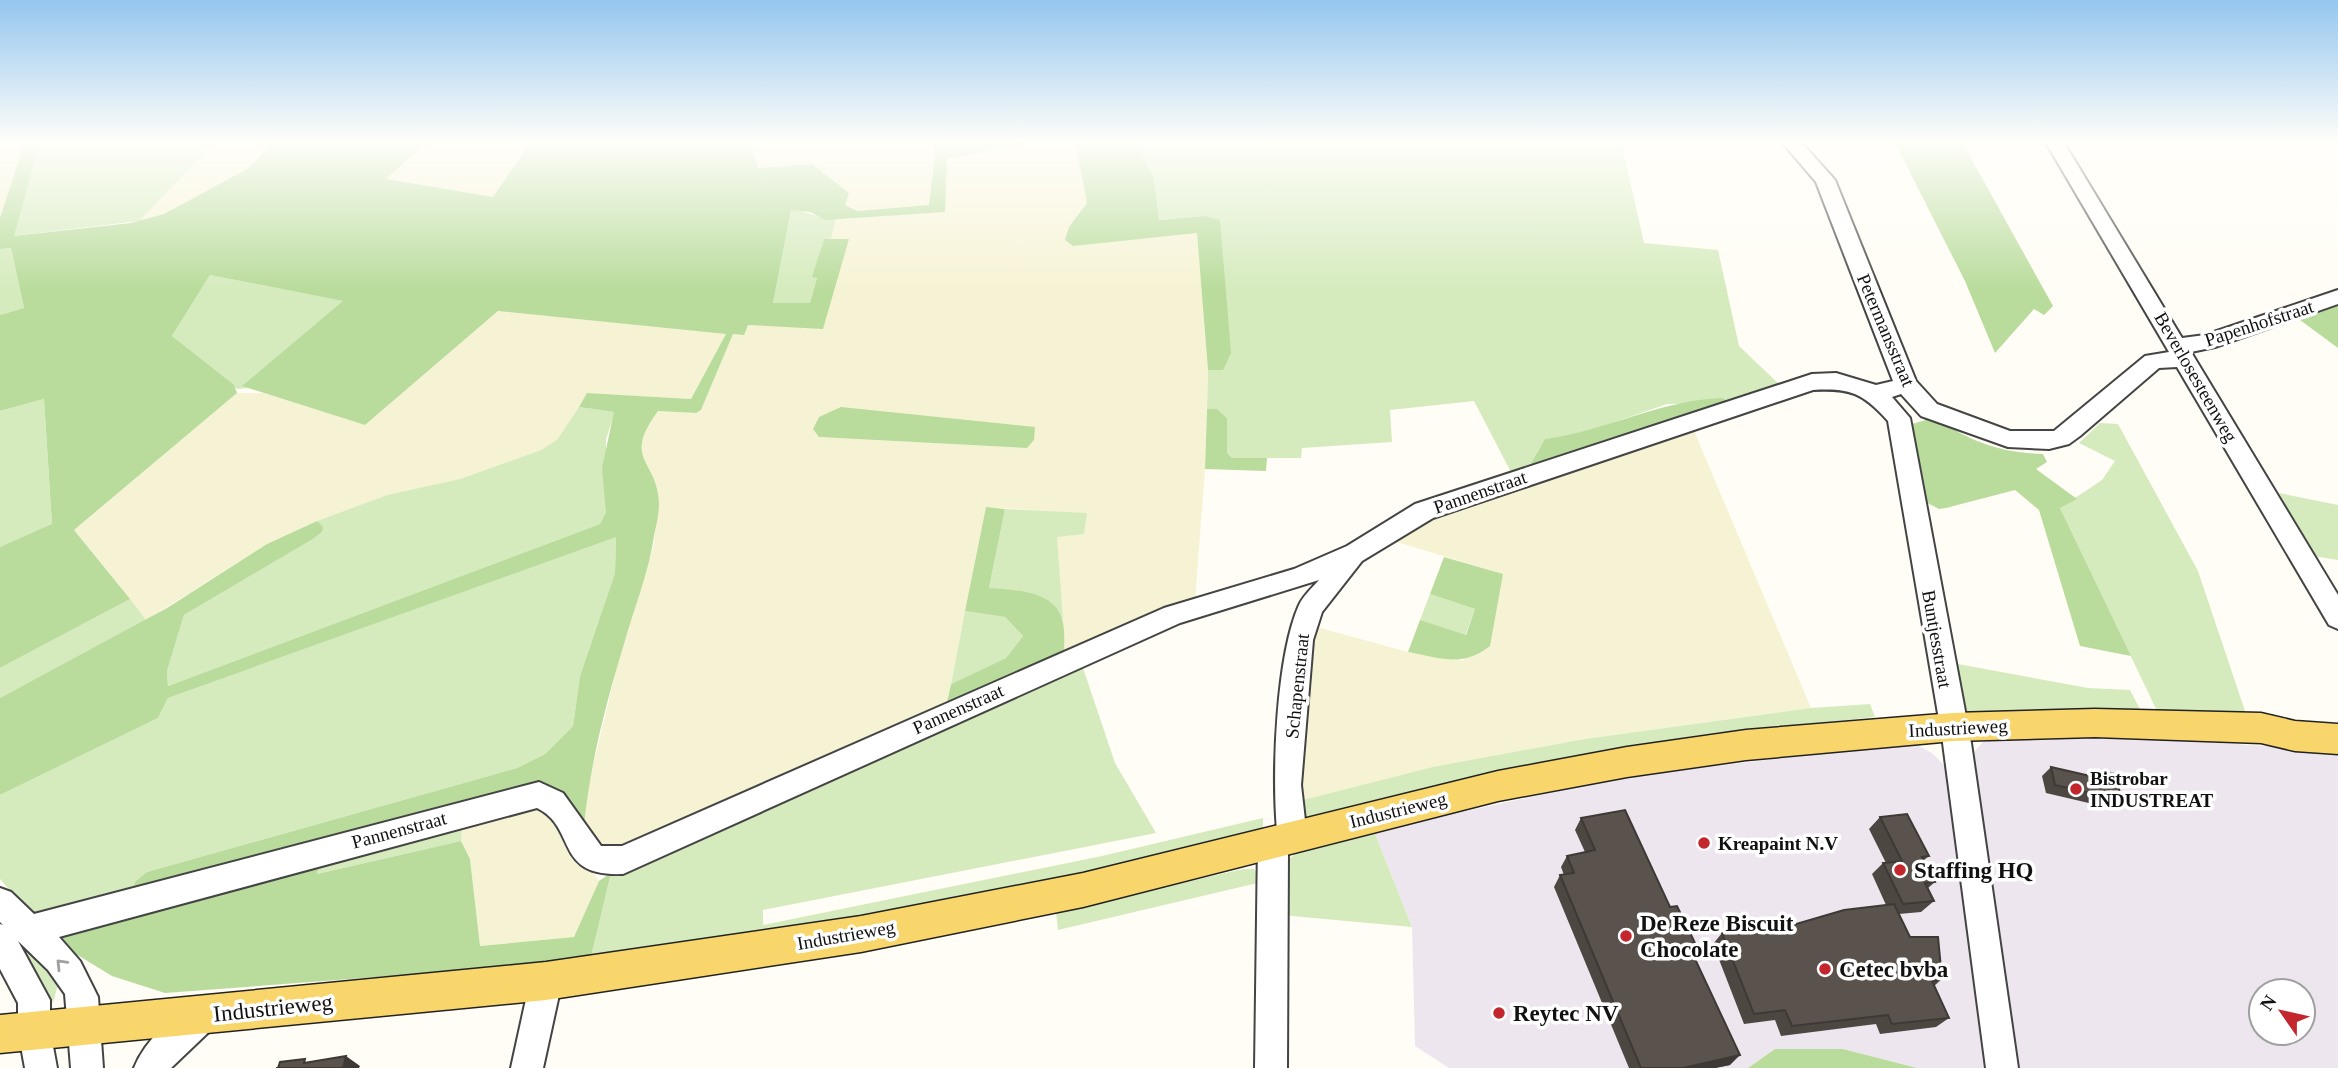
<svg xmlns="http://www.w3.org/2000/svg" width="2338" height="1068" font-family="Georgia,serif">
  <rect width="100%" height="100%" fill="#fffdf5"/>
  <!-- industrial -->
  <path fill="#eee6ef" fill-rule="evenodd" d="M2131,737l207,14v317h-323l-42,-315 12,-13zM2261,991h42v42h-42z
    M1913,743l19,10 16,16 43,299h-74l-74,-19h-68l-27,19h-299l-34,-22 -3,-119 -38,-96 254,-55z"/>
  <!-- farmland -->
  <path fill="#f6f3d4" fill-rule="evenodd" d="M0,141h25l-25,77z
    M217,141h56l-24,27 -85,46 -25,7z
    M428,141h104l-39,57 -108,-19z
    M750,141h183l2,14 -6,50 -72,6 -12,-6 -33,-41 -54,4z
    M1034,141h38l4,5 11,57 -18,24 -3,13 7,5 124,-12 11,137 -3,99 -10,132 -131,55 -7,-119 29,-23 -100,-7 -39,195 -336,156 -27,-32 4,-39 29,-121 36,-118 6,-45 -19,-53 2,-16 15,-23 38,2 6,-3 32,-76 15,-9 101,-85 -18,-1 5,-20 108,-7 2,-53zM813,428l214,20 -208,-11z
    M498,311l229,22 -36,66 -103,-6 -31,48 -16,9 -81,29 -73,16 -70,26 -50,23 -121,76 -72,-90 163,-137h27l101,32z
    M1692,426l119,282 -226,31 -286,62 14,-175 95,26 55,9 40,-87 -116,-35 41,-23z
    M538,799l61,82 -25,56 -94,9 -10,-87 -9,-18 1,-16z"/>
  <!-- green -->
  <path fill="#d5ebbd" d="M40,141h177l-78,80 -126,15z
    M1135,141h486l23,102 74,7 21,96 43,41 -51,16 -64,1 -90,31 -32,4 -18,31 -14,6 -39,-75 -84,9 2,32 -90,6 -1,10h-69l-6,-5 1,-35 -10,-9h-10l1,-39h15l-19,-154 -45,4 -5,-42z
    M791,209c16,2 30,11 45,10l-5,20h-7l-11,38h4l-7,26h-37z
    M11,248l13,60 -24,7v-66z
    M210,275l134,26 -101,85 6,2 -12,1 -65,-53z
    M44,399l8,126 -52,22v-136z
    M579,407l36,5 -9,27v73l-6,12 -432,162 -1,-15 17,-56 129,-76 9,-7 -5,-11 70,-26 73,-16 81,-29 16,-10z
    M2100,423l18,1 80,147 47,140h-88l-97,-203 42,-28 13,-19 -36,-18z
    M2279,493l59,12v55l-25,-4z
    M1005,509l82,4 -3,21 -27,3 6,83 -13,-18 -61,-14z
    M616,536l-1,37 -35,103 -7,50 -28,28 -28,14 -370,104 -14,24 -97,24 -36,-41v-84l158,-77 10,-20z
    M1430,594l45,15 -10,27 -45,-16z
    M130,599l16,21 -146,78v-30z
    M965,611l40,6 18,19 -17,22 -55,26z
    M1080,659l35,104 41,70 -393,77v15l339,-69 161,-38v11l-196,47 -214,44 -262,37 20,-84z
    M1947,662l141,26 42,2 11,21 -172,3 -8,-6z
    M1870,704l5,13c-60,7 -121,10 -181,19 -132,21 -261,49 -391,82l-4,-17 134,-34 152,-28 226,-31z
    M462,825l-1,16 -144,33 3,-14z
    M1374,831l38,96 -131,-12 2,-51 16,-13z
    M1243,869h11l12,12 -208,49 -2,-18z
    M13,926l46,55 -6,22 -42,-70z"/>
  <!-- forest -->
  <path fill="#b9dc9c" d="M25,141h15l-26,95 117,-13 33,-9 85,-46 24,-27h155l-42,38 107,18 39,-56h218l8,27 54,-4 37,29 -4,12 12,6 72,-6 6,-50 -2,-14h101l-87,18 -2,53 -120,8 -15,-8 -19,-2 -18,93h37l7,-25 -5,-1 12,-38h25l-26,90 -75,-4 -4,10 -11,-1 -32,76 -5,3 -38,-2c-37,50 0,48 1,93 0,10 -3,22 -5,32 -5,36 -20,72 -30,108 -18,59 -34,120 -40,182l-28,-32 -236,66 -3,14 144,-33 9,18 10,87 94,-9 25,-56 12,-8 -20,84 -80,10 -346,26 -53,-17 -59,-36 7,-10 72,-21 3,-27 12,-10 370,-104 28,-14 28,-28 7,-50 35,-103 1,-36 -448,161 -10,20 -158,77v-97l167,-90 100,-64 50,-23 6,6 -1,5 -9,7 -129,76 -17,56 1,15 432,-162 6,-12 -4,-44 12,-56 -35,-5 8,-14 104,6 35,-65 -228,-23 -133,114 -123,-39 101,-85 -133,-26 -38,61 62,49 3,8 -163,137 56,69 -130,69v-121l52,-23 -8,-125 -44,12v-96l24,-7 -13,-60 -11,1v-31z
    M1072,141h63l19,37 5,42 45,-4 16,4 11,133 -8,17h-15l-11,-137 -124,13 -8,-6 4,-13 18,-24 -11,-57z
    M1894,141l68,1 91,164 -9,9 -10,-6 -39,44 -30,-72z
    M2338,303v45l-42,-31z
    M1722,398l9,5 -204,67 18,-31c61,-8 115,-39 177,-41z
    M841,407l194,20 -1,13 -7,8 -208,-11 -6,-8 6,-12z
    M1207,409h10l10,9v35l5,5h35l-1,13 -61,-2z
    M1936,417c32,25 67,36 107,37l4,8 -11,7 41,30 -17,9 71,148 -51,-10 -41,-136 -24,-20 -69,18 -7,1 -21,-11 -13,-72z
    M986,507l19,2 -16,79c25,2 68,2 74,35 2,10 1,23 1,33l-117,46 4,-18 55,-26 17,-22 -18,-19 -40,-6z
    M1444,557l59,17 -13,72c-28,22 -49,12 -82,6l12,-32 46,15 9,-26 -45,-15z
    M1775,1049h68l74,19h-169z"/>
  <g fill="none" stroke-linecap="round" stroke-linejoin="round">
    <defs>
      <path id="minor" d="M1781,141h19l35,39 81,201 21,23 73,27h44l91,-75 24,-4 -124,-211h18l119,197 23,-3 133,-45v14l-123,43 -24,5 147,243v34l-9,-4 -152,-258 -18,1 -79,68 -11,8 -20,5 -41,-2 -87,-31 -20,-22 -9,3 18,21 61,325 47,325h-32l-43,-325 -55,-322c-25,-28 -38,-33 -75,-31l-380,128 -71,43 -40,51 -9,28 -12,145 6,53 -5,10 -14,2 -1,218h-32l3,-226 5,-10 14,-2c-5,-57 -1,-173 22,-225 4,-9 13,-17 20,-25l-139,43 -557,251c-70,3 -45,-46 -86,-66l-478,129 21,24 18,36 5,71h-32l-6,-74 -17,-24 -30,-29 32,59v30l7,38h-32l-7,-38v-27l-18,-34v-45l3,1 -3,-3v-34l11,4 23,22 505,-132 24,11 38,53h21l542,-238 130,-39 53,-23 68,-42 397,-130 24,-1 40,12 17,-4 -77,-199z
        M546,965l11,5 5,11 -19,87h-32l19,-87 5,-11z
        M204,999l11,5 5,11 -5,11 -44,42h-37c11,-28 42,-57 70,-69z"/>
      <path id="major" d="M2095,709l166,4 34,8 43,3v30l-43,-3 -34,-8 -166,-6 -142,4 -207,19 -119,17 -129,24 -415,106 -222,45 -315,48 -546,53v-38l546,-53 315,-46 222,-43 415,-102 129,-24 119,-17 207,-17z"/>
    </defs>
    <!-- minor casing -->
    <use href="#minor" stroke="#444" stroke-width="4"/>
    <!-- major casing -->
    <use href="#major" stroke="#222" stroke-width="3"/>
    <!-- minor -->
    <use href="#minor" fill="#fff" fill-rule="evenodd"/>
    <!-- major -->
    <use href="#major" fill="#f9d66b" fill-rule="evenodd"/>
  </g>
  <!-- wall -->
  <path fill="#4d4742" d="M2051,767l39,9 7,-6 24,29 -10,8 -18,-3 -47,-11 -4,-17z
    M1880,817l49,39 -5,4 11,22 -7,6 6,13 -13,11 -22,2 11,23 32,42 -8,7 15,32 -13,9 -56,7 -4,-10 -95,12 -6,-16 -31,4 -31,-80 9,-11 64,-6 100,-22 -14,-31 11,-11h3l-17,-34z
    M1581,818l89,89 25,36 -5,6 40,116 -15,3h-86l-75,-181 6,-12h4l-3,-8 6,-11 18,-4 -10,-22z"/>
  <!-- shaded-wall -->
  <path fill="#3f3936" d="M1740,1055l-10,10 -15,3h-32z
    M346,1056l14,10 -1,2h-16z"/>
  <!-- building -->
  <path fill="#5a524d" stroke="#3f3936" stroke-width="2" d="M2051,767l48,11 -2,-8 19,4 5,25 -18,-3 -48,-11z
    M1625,810l45,97 7,-1 18,37 -7,1 52,111 -57,13h-42l-81,-193 14,-2 -7,-17 28,-6 -14,-32z
    M1907,814l22,42 -7,1 13,25 -10,1 9,18 -31,3 -20,-41 19,-2 -22,-44z
    M1894,904l16,33h28l4,42 -10,2 17,37 -57,6 -4,-9 -96,11 -7,-16 -31,4 -32,-81 64,-6 58,-17z
    M346,1056l-3,12h-67h2l2,-6 25,-3 -1,4z"/>
  <!-- one-way arrows -->
  <defs><path id="oneway-chevron" d="M-2-3.5L2.5 0L-2 3.5" fill="none" stroke-width="1.6" stroke-linecap="round" stroke-linejoin="round" transform="scale(1.75)"/></defs>
  <use stroke="#a0a0a0" href="#oneway-chevron" transform="translate(61 964) rotate(-134)"/>
  <!-- sky -->
  <linearGradient id="sky" x2="0" y2="1"><stop stop-color="#95c6ee"/><stop offset="0.49" stop-color="#fffefa"/><stop offset="1" stop-color="#fffefa" stop-opacity="0"/></linearGradient>
  <rect width="2338" height="290" fill="url(#sky)"/>
  <!-- markers -->
  <g fill="#c4262e" stroke="#fff" stroke-width="2.5">
    <circle cx="2076" cy="789" r="7"/>
    <circle cx="1704" cy="843" r="7"/>
    <circle cx="1900" cy="870" r="7"/>
    <circle cx="1626" cy="936" r="7"/>
    <circle cx="1825" cy="969" r="7"/>
    <circle cx="1499" cy="1013" r="7"/>
  </g>
  <g text-anchor="middle" dominant-baseline="central" stroke-width="7" stroke-linejoin="round" paint-order="stroke">
    <!-- street labels -->
    <g font-size="19" fill="#111" stroke="#fff">
      <text transform="translate(2259 323) rotate(-18)">Papenhofstraat</text>
      <text transform="translate(1886 330) rotate(67)">Petermansstraat</text>
      <text transform="translate(2196 377) rotate(60)">Beverlosesteenweg</text>
      <text transform="translate(1480 492) rotate(-19)">Pannenstraat</text>
      <text transform="translate(1937 639) rotate(80)">Buntjesstraat</text>
      <text transform="translate(1297 686) rotate(-84)">Schapenstraat</text>
      <text transform="translate(958 709) rotate(-24)">Pannenstraat</text>
      <text transform="translate(1958 728) rotate(-3)">Industrieweg</text>
      <text transform="translate(1398 810) rotate(-14)">Industrieweg</text>
      <text transform="translate(399 830) rotate(-15)">Pannenstraat</text>
      <text transform="translate(846 935) rotate(-10)">Industrieweg</text>
    </g>
    <!-- poi labels -->
    <g font-size="19" font-weight="bold" fill="#111" stroke="#fff" text-anchor="start">
      <text x="2090" y="778">Bistrobar<tspan x="2090" dy="22">INDUSTREAT</tspan></text>
      <text x="1718" y="843">Kreapaint N.V</text>
    </g>
    <!-- near-poi labels -->
    <g font-size="23" font-weight="bold" fill="#111" stroke="#fff" text-anchor="start">
      <text x="1914" y="870">Staffing HQ</text>
      <text x="1640" y="923">De Reze Biscuit<tspan x="1640" dy="26">Chocolate</tspan></text>
      <text x="1839" y="969">Cetec bvba</text>
      <text x="1513" y="1013">Reytec NV</text>
    </g>
    <!-- near-street labels -->
    <g font-size="23" fill="#111" stroke="#fff">
      <text transform="translate(273 1008) rotate(-6)">Industrieweg</text>
    </g>
  </g>
  <!-- north arrow -->
  <g transform="translate(2282 1012) rotate(304)"><circle r="33" fill="#ffffff" stroke="#a0a0a0" stroke-width="2"/>
  <path d="M0-5L12 26L0 18L-12 26Z" fill="#c4262e"/>
  <text y="-10" font-size="19" font-weight="bold" text-anchor="middle" fill="#111111">N</text>
  </g>
</svg>
